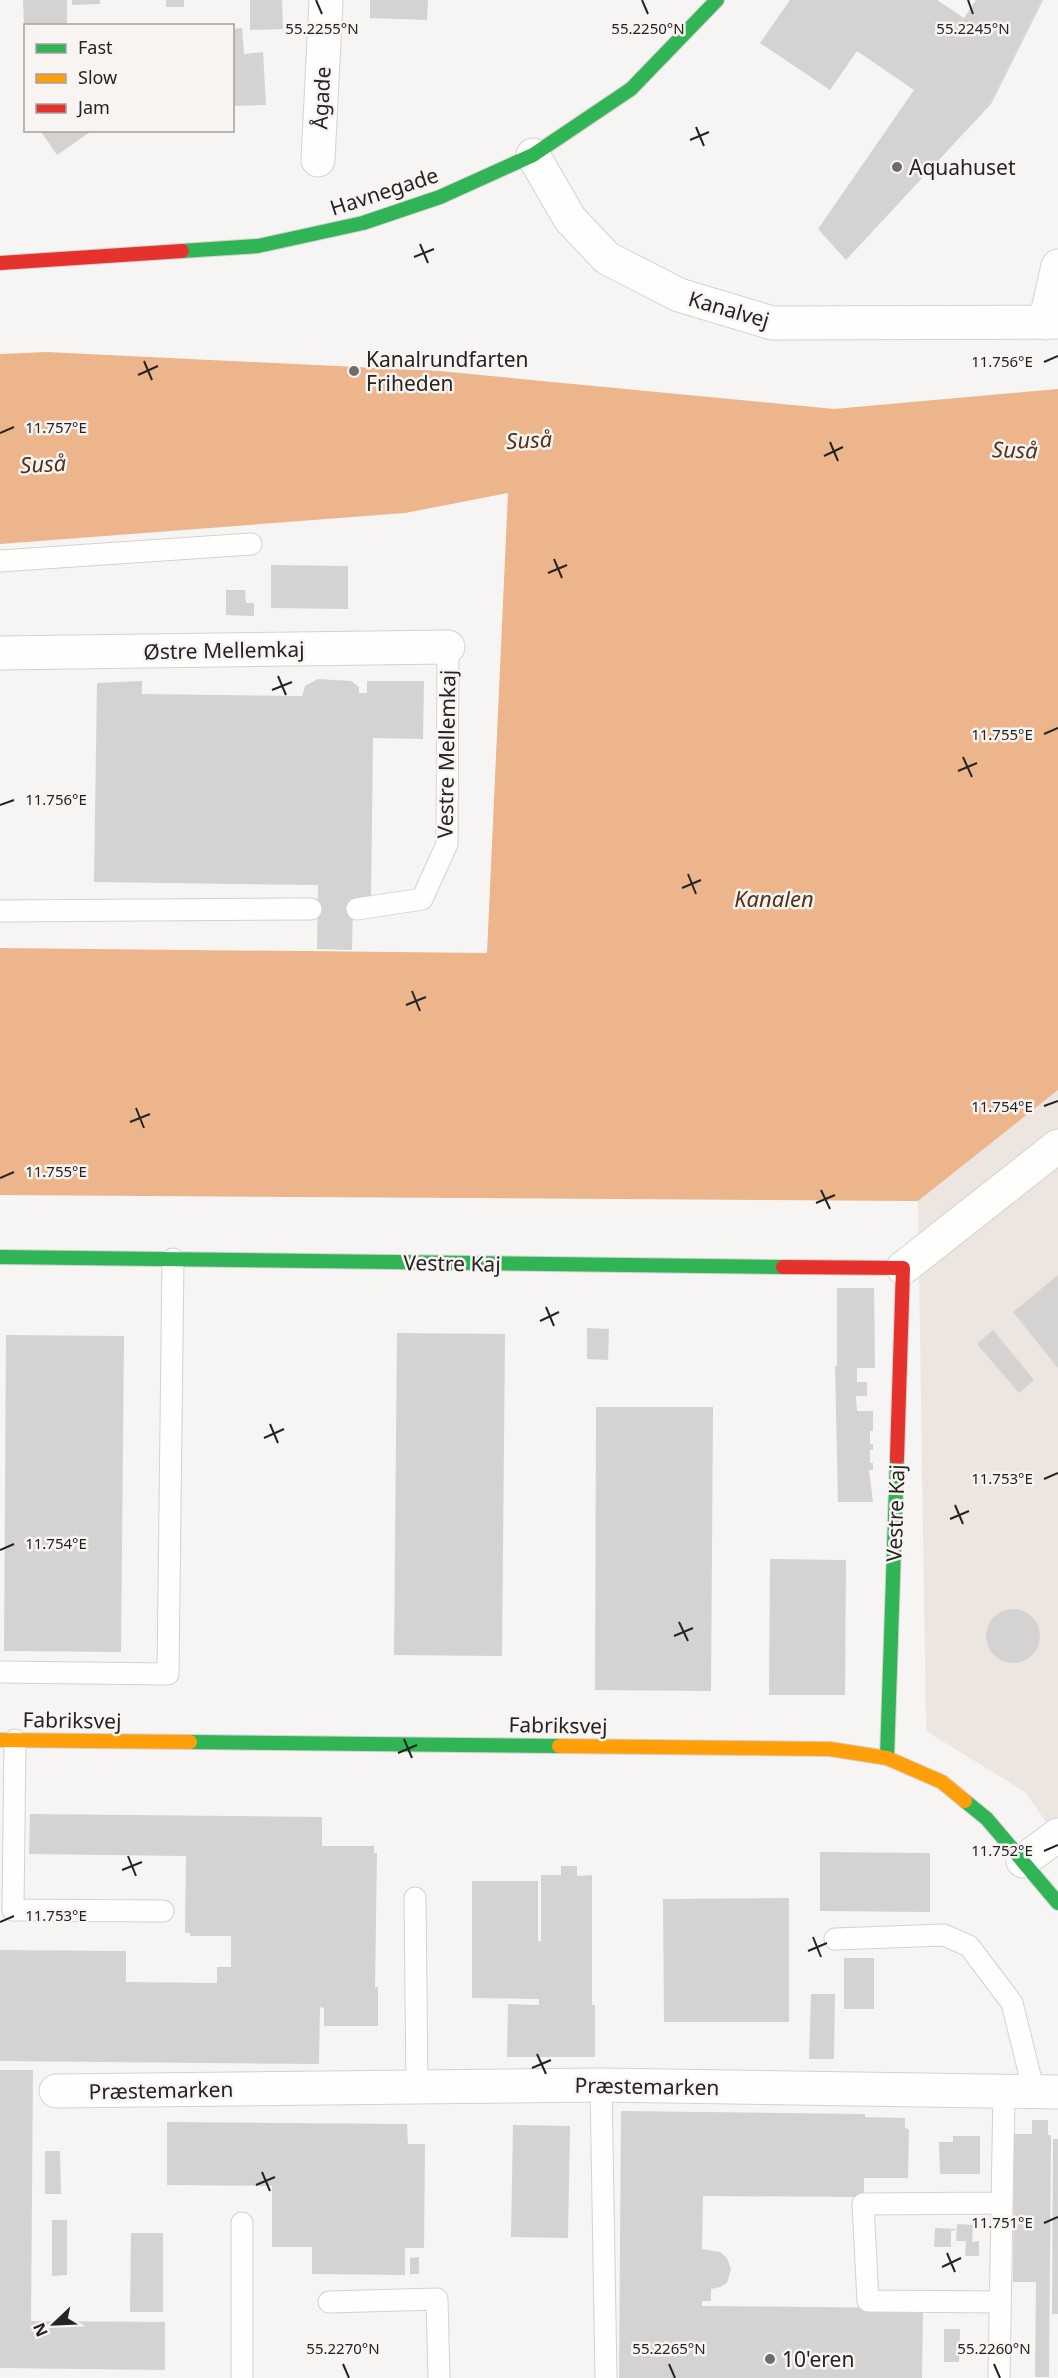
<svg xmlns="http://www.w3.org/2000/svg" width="1058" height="2378" font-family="'Noto Sans',sans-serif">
  <rect width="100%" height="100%" fill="#f7f5f3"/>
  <!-- built -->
  <path fill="#ece5e0" d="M1058,1090v749l-33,-47 -99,-61 -8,-530z"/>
  <!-- water -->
  <path fill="#ecb58c" d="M47,352l392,19 395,38 224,-20v701l-140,111 -918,-6v-247l487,5 21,-460 -103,20 -405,31v-190z"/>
  <!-- building -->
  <path fill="#d4d3d1" d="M23,0h44v26h-43z
    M72,0h28v4l-28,1z
    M166,0h18v7h-18z
    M250,0h32l1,29 -33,1z
    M370,0h58l-1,20 -57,-2z
    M790,0h147l27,18 12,-18h67l-52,104 -145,156 -28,-31 96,-139 -57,-39 -27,39 -70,-47z
    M242,28l2,26 19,-2 3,53 -34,1v-77z
    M40,130h53l-36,25z
    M271,565l77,1v43l-77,-1z
    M226,590h19l1,13h8v13l-28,-1z
    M318,679l33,2 8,6v6h8v-12h57l-1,58 -50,-1 -2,163h-18l-1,49 -35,-1 1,-64 -224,-3 3,-199 45,-2v13l160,2 3,-10z
    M1058,1275v93l-45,-56z
    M837,1288h37l1,80h-18v14h10v14h-11l1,15h16v20h-3v13h3v6h-3v13h3v7h-4l4,32h-35l-3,-136h2z
    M587,1328l22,1 -1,31 -21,-1z
    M993,1330l41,50 -15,13 -42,-49z
    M397,1333l108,1 -3,322 -108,-1z
    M6,1335l118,1 -3,316 -117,-1z
    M596,1407h117l-2,284 -116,-1z
    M770,1559l76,1 -1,135h-76z
    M986 1636a27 27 0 1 1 54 0a27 27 0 1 1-54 0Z
    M30,1814l292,3v29h52v7h3l-2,134h3v39h-54v-18l-4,-1 -1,57 -319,-3v-111l126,1v31l91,1v-16h14v-31h-41v-3h-5l1,-77 -157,-2z
    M820,1852l110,1v59l-110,-1z
    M561,1866h16v10l15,-1v130h3v52h-88l1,-53 31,1v-6l-67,-1v-117h66v60h3v-66h20z
    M789,1898v124h-125l-1,-123z
    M844,1958h30v51h-30z
    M811,1994h24l-1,65h-25z
    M0,2070h33l-2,251 134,1v48l-165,-2z
    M621,2111l244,3v3l40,1v10l4,1 -1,49h-44v19l-161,-1 -1,53 18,3 7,6 4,11 -4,14 -7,4 -9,2v12h-9v5l221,2 -1,70h-303z
    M1032,2120h16v15h3l-2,242h-14l1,-95h-23l1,-148h18z
    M167,2122l240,2 1,20h17l-1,104h-19v27l-93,-1v-27h-40v-61l-105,-1z
    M513,2125l57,1 -2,112 -57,-1z
    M953,2136h27v38h-40l-1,-32h14z
    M1053,2139h5v175h-6z
    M45,2151h15l1,43h-16z
    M52,2220h15v55l-15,1z
    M957,2224l16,1 -1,17 7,-1v15h-14l1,-15h-10z
    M935,2228l21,1v1l-5,1v16h-17z
    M131,2233h32v79h-33z
    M419,2257v17h-9v-16z
    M944,2329h16l-1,33h-15z"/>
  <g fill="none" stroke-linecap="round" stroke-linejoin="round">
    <defs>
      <path id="lane" d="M0,561l251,-17
        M357,909l65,-10 25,-55 1,-197
        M0,911l311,-2
        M0,1672l168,2 5,-415
        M15,1740l-2,170 150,1
        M415,1898l2,189
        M835,1939l109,-4 25,11 43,57 22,89
        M601,2085l5,293
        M242,2223v155
        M329,2302l108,-3 2,79
        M1000,2302l-132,-1 -5,-97 139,-1
        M999,2378l5,-287"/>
      <path id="street" d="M533,155l37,64 37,39 72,37 93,28 286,-1
        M318,160l8,-160
        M1045,323l13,-57
        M0,653l448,-6
        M903,1268l155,-122
        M1023,1861l35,-26
        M56,2091l545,-6 457,7"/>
      <path id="fast" d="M182,251l76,-5 105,-23 77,-26 93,-42 98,-66 86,-89
        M0,1257l783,10
        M190,1742l369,4
        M887,1758l10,-300
        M965,1801l22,18 71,84"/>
      <path id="slow" d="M0,1740l190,2
        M559,1746l271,3 57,9 55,24 23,19"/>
      <path id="jam" d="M0,263l182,-12
        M783,1267l120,1 -6,190"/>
    </defs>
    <!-- lane casing -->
    <use href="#lane" stroke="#d4d2d0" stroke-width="23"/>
    <!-- street casing -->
    <use href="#street" stroke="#d4d2d0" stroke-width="35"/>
    <!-- fast casing -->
    <use href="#fast" stroke="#d4d2d0" stroke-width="16"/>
    <!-- slow casing -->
    <use href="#slow" stroke="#d4d2d0" stroke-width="16"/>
    <!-- jam casing -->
    <use href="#jam" stroke="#d4d2d0" stroke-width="16"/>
    <!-- lane -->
    <use href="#lane" stroke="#fefefd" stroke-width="21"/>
    <!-- street -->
    <use href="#street" stroke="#fefefd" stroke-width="33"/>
    <!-- fast -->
    <use href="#fast" stroke="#30b455" stroke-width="14"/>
    <!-- slow -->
    <use href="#slow" stroke="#ff9f0a" stroke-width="14"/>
    <!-- jam -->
    <use href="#jam" stroke="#e5322d" stroke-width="14"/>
  </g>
  <!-- ticks -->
  <path fill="none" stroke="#252423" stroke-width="2" d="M316,0l6,14M642,0l6,14M968,0l5,14M696,127l8,19M690,140l19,-8M420,244l8,19M414,257l20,-8M144,361l8,19M1044,362l14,-6M138,375l20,-9M0,433l14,-6M830,442l8,19M824,456l19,-9M554,559l8,19M548,573l19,-8M278,676l8,19M272,690l20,-8M1044,734l14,-6M963,757l9,20M958,771l19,-8M0,805l14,-5M688,874l8,20M682,888l19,-8M412,991l8,20M406,1005l20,-8M1044,1106l14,-5M136,1108l8,20M130,1122l20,-8M0,1178l14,-6M821,1190l9,19M816,1203l19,-8M546,1307l8,19M540,1321l19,-9M270,1424l8,19M264,1438l20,-9M1044,1479l14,-6M955,1505l8,19M950,1519l19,-8M0,1550l14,-6M679,1622l9,19M674,1636l19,-8M404,1739l8,19M398,1753l19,-8M1044,1851l14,-6M128,1856l8,20M122,1870l20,-8M0,1922l14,-6M813,1937l8,20M808,1951l19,-8M537,2054l9,20M532,2068l19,-8M262,2172l8,19M256,2185l19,-8M1044,2223l14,-6M947,2253l8,19M942,2267l19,-9M343,2364l6,14M669,2364l6,14M994,2364l6,14"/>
  <!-- markers -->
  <g fill="#6e6d6c" stroke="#f8f4f2" stroke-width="2">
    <circle cx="897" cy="167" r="6"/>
    <circle cx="354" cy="371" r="6"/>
    <circle cx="770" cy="2359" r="6"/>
  </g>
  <g text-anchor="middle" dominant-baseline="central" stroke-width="5" stroke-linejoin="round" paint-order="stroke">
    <!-- street labels -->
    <g font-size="21" fill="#252423" stroke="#f8f4f2">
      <text transform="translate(321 98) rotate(-87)">Ågade</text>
      <text transform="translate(384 191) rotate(-18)">Havnegade</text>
      <text transform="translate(729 309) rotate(16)">Kanalvej</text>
      <text transform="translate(224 650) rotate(-1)">Østre Mellemkaj</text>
      <text transform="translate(446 754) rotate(-89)">Vestre Mellemkaj</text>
      <text transform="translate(452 1263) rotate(1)">Vestre Kaj</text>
      <text transform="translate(895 1513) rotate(-88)">Vestre Kaj</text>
      <text transform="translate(72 1720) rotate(1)">Fabriksvej</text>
      <text transform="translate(558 1725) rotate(1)">Fabriksvej</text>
      <text transform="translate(647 2086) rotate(1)">Præstemarken</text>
      <text transform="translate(161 2090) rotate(-1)">Præstemarken</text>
    </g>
    <!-- poi labels -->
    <g font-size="21" fill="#252423" stroke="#f8f4f2" text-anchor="start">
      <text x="909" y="167">Aquahuset</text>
      <text x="366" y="359">Kanalrundfarten<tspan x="366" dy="24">Friheden</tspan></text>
      <text x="782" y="2359">10'eren</text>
    </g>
    <!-- water labels -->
    <g font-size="22" font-style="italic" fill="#53331a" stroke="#f8f4f2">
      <text transform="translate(529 439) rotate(-3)">Suså</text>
      <text transform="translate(1015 449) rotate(2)">Suså</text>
      <text transform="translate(43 463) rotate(-3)">Suså</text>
      <text x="774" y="898">Kanalen</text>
    </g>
  </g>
  <g font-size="15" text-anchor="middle" fill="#252423" stroke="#f8f4f2" stroke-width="5" stroke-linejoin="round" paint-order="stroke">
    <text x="322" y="34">55.2255°N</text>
    <text x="648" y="34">55.2250°N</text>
    <text x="973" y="34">55.2245°N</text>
    <text x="1002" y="367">11.756°E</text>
    <text x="56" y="433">11.757°E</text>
    <text x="1002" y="740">11.755°E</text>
    <text x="56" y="805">11.756°E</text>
    <text x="1002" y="1112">11.754°E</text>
    <text x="56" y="1177">11.755°E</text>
    <text x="1002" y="1484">11.753°E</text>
    <text x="56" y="1549">11.754°E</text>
    <text x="1002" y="1856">11.752°E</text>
    <text x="56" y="1921">11.753°E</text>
    <text x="1002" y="2228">11.751°E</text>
    <text x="343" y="2354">55.2270°N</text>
    <text x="669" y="2354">55.2265°N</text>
    <text x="994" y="2354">55.2260°N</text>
  </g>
  <!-- legend -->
  <rect x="24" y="24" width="210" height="108" fill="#f8f4f2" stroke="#a4a19f" stroke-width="1.5"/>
  <rect x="36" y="44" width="30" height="9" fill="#30b455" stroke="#a4a19f" stroke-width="1.5"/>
  <text x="78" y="54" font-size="18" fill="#252423">Fast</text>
  <rect x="36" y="74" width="30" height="9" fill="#ff9f0a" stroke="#a4a19f" stroke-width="1.5"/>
  <text x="78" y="84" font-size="18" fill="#252423">Slow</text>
  <rect x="36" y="104" width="30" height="9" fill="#e5322d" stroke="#a4a19f" stroke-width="1.5"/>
  <text x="78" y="114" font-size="18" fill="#252423">Jam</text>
  <!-- north arrow -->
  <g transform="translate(54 2324) rotate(247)" stroke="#f8f4f2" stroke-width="4.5" paint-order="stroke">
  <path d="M0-4.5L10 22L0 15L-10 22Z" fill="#252423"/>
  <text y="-9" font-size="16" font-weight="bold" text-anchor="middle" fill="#252423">N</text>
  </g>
</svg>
